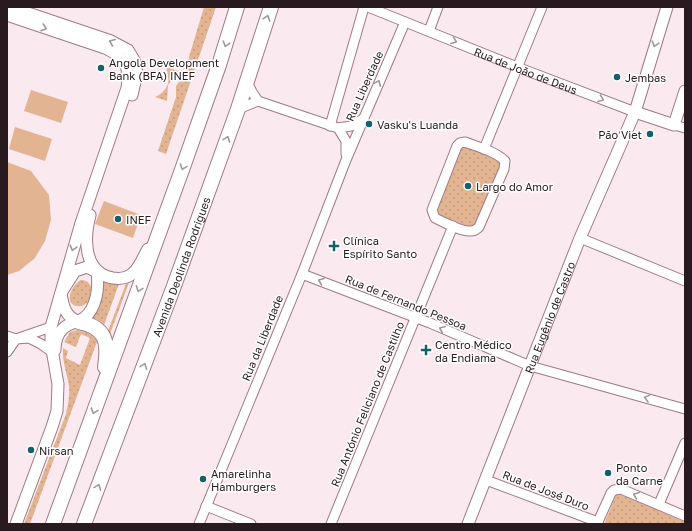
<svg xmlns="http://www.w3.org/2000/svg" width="692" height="531" font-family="'Golos Text',sans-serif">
  <defs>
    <pattern id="grass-dots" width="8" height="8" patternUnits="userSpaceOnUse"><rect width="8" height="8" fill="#e2b492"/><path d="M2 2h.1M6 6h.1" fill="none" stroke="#c29a7d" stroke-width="1.8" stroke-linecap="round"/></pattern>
  </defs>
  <rect width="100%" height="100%" fill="#faeaef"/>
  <!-- grass -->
  <path fill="url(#grass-dots)" d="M204,7h12l-50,147 -8,-3 18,-54v-11l7,-9z
    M166,67l12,4 -10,14 -1,16 -12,-4c8,-3 15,-11 13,-20 0,-4 -1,-7 -2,-10z
    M462,144l42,17 -30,68 -39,-16z
    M81,280c17,0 12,29 -4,26 -14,-2 -5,-22 4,-26z
    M130,280l-20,54 -2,-3 19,-50z
    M104,282l7,2h8l-15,41 -6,-5 -6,-2 9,-17z
    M81,329h5l12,10 -68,185h-6l42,-110c2,-9 4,-19 3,-28 -2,-13 -7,-25 -6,-38l5,3 -2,7 14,7 10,-27 -9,-4 -5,13 -12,-5 6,-10z
    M617,493l68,29v2h-81z"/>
  <!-- garden -->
  <path fill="#e2b492" d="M31,90l37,12 -7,21 -37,-12z
    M15,127l37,12 -7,22 -36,-12z
    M7,162l24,9 18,24 2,25 -6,21 -10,17 -16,13 -12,4z
    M104,201l37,14 -8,23 -38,-14z"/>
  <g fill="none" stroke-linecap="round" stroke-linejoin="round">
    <defs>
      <g id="minor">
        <path id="s1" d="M368,7l149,60 118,45"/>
        <path d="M429,31l9,-24"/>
        <path d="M247,82l5,10 6,9"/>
        <path d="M238,109l20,-8 80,27 13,-2 12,-7"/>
        <path d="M674,125l11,3"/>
        <path d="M330,126l34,-119"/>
        <path d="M338,128l8,13v13"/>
        <path d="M465,142c13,5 30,9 40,19l-1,8 -25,58c-2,2 -4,4 -8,4 -10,1 -27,-9 -36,-13l-3,-8 25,-64 3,-3z"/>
        <path d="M484,149l58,-142"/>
        <path d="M580,238l105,43"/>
        <path d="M302,274l128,49 100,43 155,43"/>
        <path d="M7,336l9,3 13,-1 12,6 11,8"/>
        <path d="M7,352l9,-13 35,-12"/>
        <path d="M486,480l112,42"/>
        <path d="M659,504l26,-61"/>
        <path d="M206,506l45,18"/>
        <path d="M199,524l103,-250 44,-114 59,-138"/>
        <path d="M331,524l122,-298"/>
        <path d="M597,524l14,-31 3,-3 7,-1 64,27"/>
      </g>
      <g id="tertiary">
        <path d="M10,7l101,34 17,9 6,10 3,13 -5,22"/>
        <path d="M7,15l98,33c19,9 26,18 22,40l-46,135 -30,104v17l7,40 -1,27 -5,16 -36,97"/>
        <path d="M635,112l39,13 11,-34"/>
        <path d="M90,215c-6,23 -7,58 23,63 7,1 15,0 20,-5 7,-6 10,-16 15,-24"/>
        <path d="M55,350c0,-12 5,-23 18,-27 4,-1 7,-2 11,-5 13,-10 15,-31 13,-46l-10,-5 -12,4 -14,22c2,13 4,24 18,29"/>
        <path id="s2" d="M468,524l112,-286 55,-126 32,-105"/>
      </g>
      <g id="trunk">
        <path d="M79,322c27,5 30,20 26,45"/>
        <path d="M53,524l130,-357 36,-102 18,-58"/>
        <path id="s3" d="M84,524l90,-238 64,-177 33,-102"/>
      </g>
    </defs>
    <!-- minor casing -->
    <use href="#minor" stroke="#9d7a85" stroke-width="11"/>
    <!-- tertiary casing -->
    <use href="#tertiary" stroke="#9d7a85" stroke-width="13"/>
    <!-- trunk casing -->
    <use href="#trunk" stroke="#9d7a85" stroke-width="16"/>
    <!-- minor -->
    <use href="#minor" stroke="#fff" stroke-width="9"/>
    <!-- tertiary -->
    <use href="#tertiary" stroke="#fff" stroke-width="11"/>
    <!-- trunk -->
    <use href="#trunk" stroke="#fff" stroke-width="14"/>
  </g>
  <!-- one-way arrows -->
  <defs><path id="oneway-chevron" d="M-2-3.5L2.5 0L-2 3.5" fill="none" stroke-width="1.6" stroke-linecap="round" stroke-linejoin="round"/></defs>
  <g stroke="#9e989a">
    <use href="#oneway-chevron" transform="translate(267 18) rotate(-72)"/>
    <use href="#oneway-chevron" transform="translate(44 28) rotate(19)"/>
    <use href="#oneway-chevron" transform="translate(454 41) rotate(22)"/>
    <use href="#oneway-chevron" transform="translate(112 42) rotate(-158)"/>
    <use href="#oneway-chevron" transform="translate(226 44) rotate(107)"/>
    <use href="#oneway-chevron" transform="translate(655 44) rotate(107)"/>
    <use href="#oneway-chevron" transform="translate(378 83) rotate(-66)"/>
    <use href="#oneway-chevron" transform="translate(601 99) rotate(21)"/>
    <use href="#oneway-chevron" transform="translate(227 139) rotate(-70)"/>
    <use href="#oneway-chevron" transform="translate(183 167) rotate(110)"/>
    <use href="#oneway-chevron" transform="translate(73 248) rotate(106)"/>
    <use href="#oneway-chevron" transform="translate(321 281) rotate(-159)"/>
    <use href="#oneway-chevron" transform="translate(139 289) rotate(110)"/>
    <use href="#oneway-chevron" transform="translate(442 329) rotate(-157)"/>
    <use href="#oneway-chevron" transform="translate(144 366) rotate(-69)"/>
    <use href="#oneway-chevron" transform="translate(647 398) rotate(-165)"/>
    <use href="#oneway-chevron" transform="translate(94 411) rotate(110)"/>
    <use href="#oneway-chevron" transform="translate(98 487) rotate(-69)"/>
    <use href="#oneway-chevron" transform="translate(636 495) rotate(-158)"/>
  </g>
  <!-- markers -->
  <g fill="#13616a" stroke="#fff" stroke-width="1.5">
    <circle cx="101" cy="68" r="4"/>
    <circle cx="617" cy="77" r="4"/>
    <circle cx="369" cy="124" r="4"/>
    <circle cx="650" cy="134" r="4"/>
    <circle cx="468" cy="186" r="4"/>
    <circle cx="118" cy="219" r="4"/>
    <path d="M332 240h4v4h4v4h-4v4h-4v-4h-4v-4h4z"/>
    <path d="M424 344h4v4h4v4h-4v4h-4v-4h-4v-4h4z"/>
    <circle cx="31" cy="450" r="4"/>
    <circle cx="608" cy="473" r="4"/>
    <circle cx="203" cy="479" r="4"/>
  </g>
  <g text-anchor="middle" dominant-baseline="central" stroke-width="3" stroke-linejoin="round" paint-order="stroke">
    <!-- poi labels -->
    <g font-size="11" fill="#281a1f" stroke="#fff" text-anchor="start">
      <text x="109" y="62">Angola Development<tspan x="109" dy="13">Bank (BFA) INEF</tspan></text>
      <text x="625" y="77">Jembas</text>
      <text x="377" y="124">Vasku's Luanda</text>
      <text x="642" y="134" text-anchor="end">Pão Viet</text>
      <text x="476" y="186">Largo do Amor</text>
      <text x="126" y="219">INEF</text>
      <text x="343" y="240">Clínica<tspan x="343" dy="13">Espírito Santo</tspan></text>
      <text x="435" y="344">Centro Médico<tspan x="435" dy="13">da Endiama</tspan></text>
      <text x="39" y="450">Nirsan</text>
      <text x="616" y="467">Ponto<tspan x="616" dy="13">da Carne</tspan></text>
      <text x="211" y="473">Amarelinha<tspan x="211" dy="13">Hamburgers</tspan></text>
    </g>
    <!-- street labels -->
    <g font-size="11" fill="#281a1f" stroke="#fff">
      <text stroke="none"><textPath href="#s1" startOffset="170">Rua de João de Deus</textPath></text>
      <text transform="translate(364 86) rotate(-66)">Rua Liberdade</text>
      <text stroke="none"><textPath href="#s3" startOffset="275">Avenida Deolinda Rodrigues</textPath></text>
      <text transform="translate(406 302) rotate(22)">Rua de Fernando Pessoa</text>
      <text stroke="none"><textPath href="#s2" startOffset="222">Rua Eugênio de Castro</textPath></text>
      <text transform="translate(262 338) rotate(-68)">Rua da Liberdade</text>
      <text transform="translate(367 404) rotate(-68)">Rua António Feliciano de Castilho</text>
      <text transform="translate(546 490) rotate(21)">Rua de José Duro</text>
    </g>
  </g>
  <!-- border -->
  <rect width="692" height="531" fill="none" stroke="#281a1f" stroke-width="16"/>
</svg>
